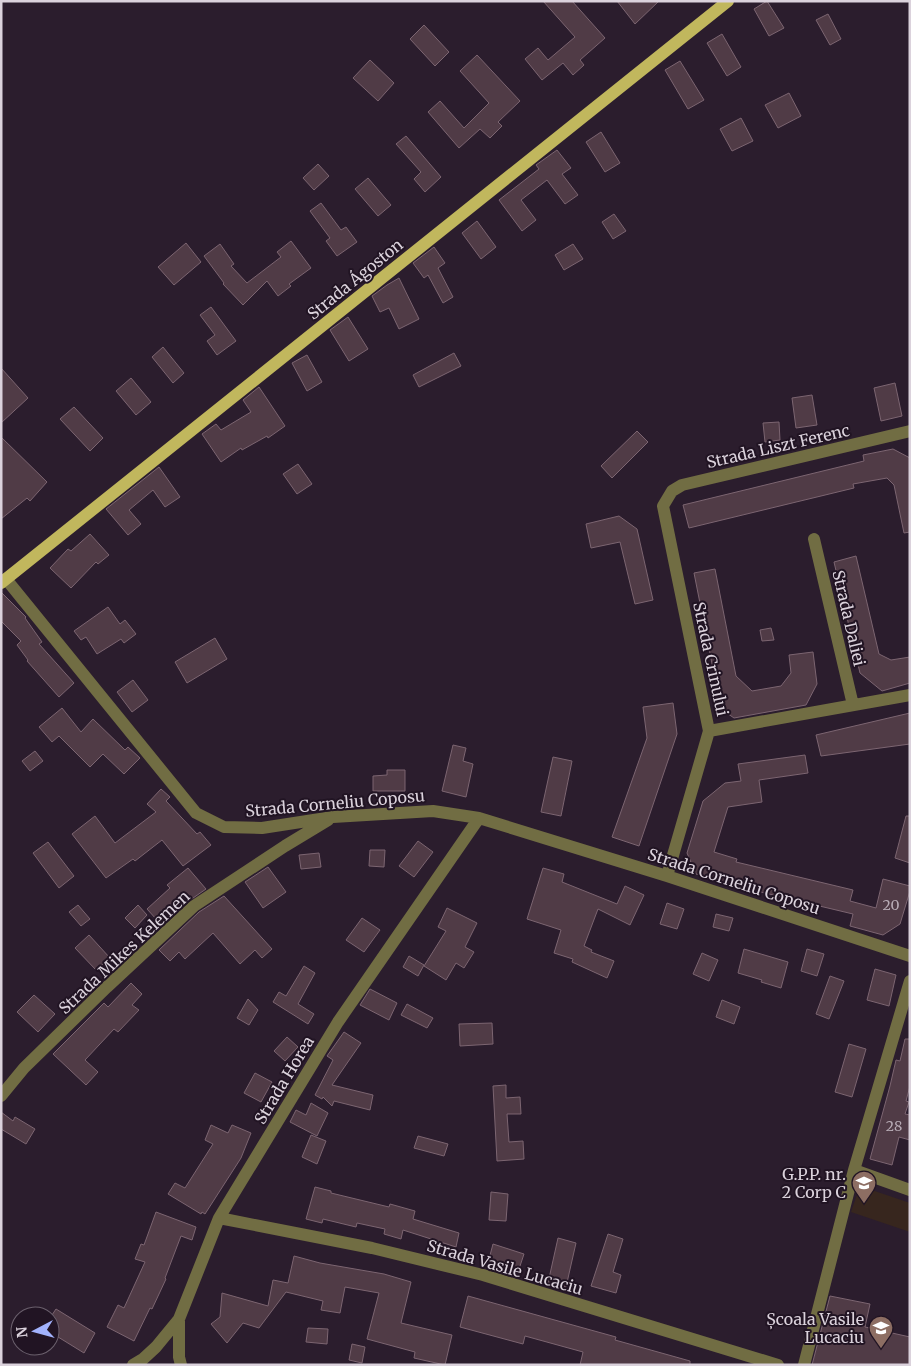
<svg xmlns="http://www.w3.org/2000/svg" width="911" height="1366" font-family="Merriweather,serif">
  <rect width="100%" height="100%" fill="#2b1d2d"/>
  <!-- education -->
  <path fill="#37261e" d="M860,1186l50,17v29l-59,-20z"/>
  <!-- building -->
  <path fill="#503b46" stroke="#7c6571" d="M543,1h29l33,37 -25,22 4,5 -11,10 -10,-12 -21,17 -17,-21 13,-11 10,12 27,-23z
    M617,1h42l-24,23z
    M767,1l17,27 -15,8 -15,-27z
    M828,14l13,25 -11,6 -14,-25z
    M424,25l25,27 -14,14 -25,-27z
    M722,34l19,33 -14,9 -20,-33z
    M477,55l43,46 -22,21 4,4 -12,12 -10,-9 -21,19 -31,-36 12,-11 24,27 25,-25 -29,-32z
    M370,60l24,23 -16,18 -25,-23z
    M680,61l24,39 -16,9 -23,-39z
    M789,93l12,23 -23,12 -13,-23z
    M741,118l12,23 -21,10 -12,-22z
    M601,132l19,31 -15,9 -19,-30z
    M406,136l35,41 -16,15 -11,-13 7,-7 -25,-28z
    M557,150l14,18 -9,6 16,21 -13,9 -18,-24 -26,20 15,20 -14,11 -23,-31 40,-31 -3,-4z
    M318,164l11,12 -15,14 -11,-12z
    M368,178l23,27 -13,11 -23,-27z
    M321,203l20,27 5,-3 11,15 -20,14 -11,-15 4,-3 -20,-27z
    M614,214l12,17 -13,8 -11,-17z
    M477,221l19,26 -15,12 -19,-26z
    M291,241l20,27 -22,16 2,2 -13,10 -11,-15 -24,24 -20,-21 1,-1 -20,-27 16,-12 14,20 -3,2 16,17 34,-26 -4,-5z
    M186,243l15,19 -27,23 -16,-18z
    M573,244l10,15 -19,11 -9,-15z
    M434,247l11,16 -7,5 15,29 -10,6 -15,-28 -4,3 -11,-15z
    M399,278l20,41 -20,10 -10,-21 -9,4 -8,-16 15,-11z
    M211,307l25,34 -19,14 -10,-14 8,-6 -15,-20z
    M348,317l20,32 -19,12 -19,-31z
    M163,347l21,26 -11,10 -21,-26z
    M454,353l7,13 -42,21 -6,-12z
    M307,355l15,27 -15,9 -15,-28z
    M1,368l27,30 -27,25z
    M131,378l20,24 -15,13 -20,-24z
    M895,383l7,33 -21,5 -7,-33z
    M259,387l26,39 -17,12 -1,-2 -25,14 -1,-2 -20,14 -19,-28 14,-10 5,6 30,-18 -8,-12z
    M812,395l5,30 -21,3 -4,-30z
    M74,407l29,31 -13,13 -30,-32z
    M779,422l1,18 -15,2 -2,-19z
    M637,431l11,11 -36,36 -11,-12z
    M1,437l46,45 -17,19 -3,-3 -26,21z
    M893,449l17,9v74l-6,1 -10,-48 -7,-7 -34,6 1,4 -165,40 -6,-23 181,-44 -1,-6z
    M298,464l14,20 -15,10 -14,-20z
    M159,467l21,30 -15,10 -12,-17 -24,20 12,14 -13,11 -22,-26z
    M619,516l18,13 16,71 -18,4 -15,-62 -29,6 -5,-24z
    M90,534l19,21 -11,9 -2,-2 -25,26 -21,-20 18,-19 3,2z
    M856,556l23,98 12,6 19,-3v26l-28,8 -22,-18 -26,-111z
    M715,569l21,107 16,15 29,-5 10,-13 -2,-18 24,-3 4,32 -11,21 -72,13 -13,-9 -27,-136z
    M1,592l25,25 -1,1 17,24 -3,2 35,39 -15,14 -32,-36 1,-1 -11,-15 4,-4 -20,-20z
    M108,607l12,17 5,-4 11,14 -12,9 -3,-4 -24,15 -11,-17 -5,3 -7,-9z
    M771,628l3,12 -12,1 -2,-11z
    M215,638l12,21 -40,24 -12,-21z
    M133,680l15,20 -16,12 -15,-20z
    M673,703l4,31 -38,112 -27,-9 35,-99 -4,-31z
    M62,708l19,24 12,-13 32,31 3,-3 12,11 -16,16 -21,-20 -13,13 -31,-31 -7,6 -13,-15z
    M910,713v31l-89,12 -5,-21z
    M453,745l13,3 -3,13 10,3 -7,33 -24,-6z
    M35,751l8,10 -13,10 -8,-10z
    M805,755l3,18 -49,7 3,22 -34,5 -14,45 23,7 -1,3 117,28 -3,11 26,7 7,-29 27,7v5l-10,33 -17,11 -33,-9 3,-12 -130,-31 -27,-9 -9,-21 16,-52 22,-18 16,-2 -3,-17z
    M553,757l19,4 -11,55 -20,-4z
    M387,770h18v21h-32v-15l14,-1z
    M161,789l9,8 -4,4 31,33 3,-2 11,13 -28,21 -21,-26 -27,21 -2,-2 -27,19 -34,-44 23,-18 20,27 41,-31 -9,-8z
    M906,816h4v47l-15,-5z
    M418,841l15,11 -19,25 -15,-11z
    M48,842l26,34 -15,12 -26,-35z
    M370,850h15l-1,17 -15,-1z
    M319,853l2,14 -20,2 -2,-14z
    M268,867l18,25 -23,16 -18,-26z
    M188,868l18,21 -23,16 -4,-5 -22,20 -10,-11 23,-21 -3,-3z
    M543,868l21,6 -2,8 55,22 8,-18 19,9 -14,30 -32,-16 -14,37 8,4 -1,2 23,9 -7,17 -35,-16 1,-3 -19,-6 7,-23 -34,-11z
    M224,896l48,53 -10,9 -7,-8 -15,14 -27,-31 -28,26 -6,-7 -9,9 -11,-11 40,-38z
    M667,903l17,6 -7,20 -17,-5z
    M78,905l12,14 -9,7 -12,-14z
    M138,905l9,10 -12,13 -10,-10z
    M447,908l30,15 -12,24 9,5 -10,16 -8,-5 -10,17 -22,-14 22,-35 -8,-4z
    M716,914l17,4 -4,13 -16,-4z
    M362,918l18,12 -16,22 -18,-12z
    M89,935l21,23 -14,12 -21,-22z
    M744,949l44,13 -7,26 -20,-6 1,-2 -24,-7z
    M807,949l17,5 -7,22 -16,-5z
    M702,953l16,7 -9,21 -16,-7z
    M409,956l15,9 -6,11 -15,-9z
    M304,966l11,7 -17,31 16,10 -6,10 -35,-22 6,-10 7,4z
    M875,969l21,6 -7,31 -22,-6z
    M830,976l14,5 -15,38 -13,-5z
    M131,983l11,11 -10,11 7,5 -21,22 -4,-3 -29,31 13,12 -12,13 -33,-31 51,-51 4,4z
    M370,989l27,14 -8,17 -29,-15z
    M34,995l21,19 -17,18 -21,-20z
    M248,999l10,11 -9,15 -12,-7z
    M722,1000l18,7 -6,17 -18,-7z
    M407,1004l26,14 -6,10 -26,-13z
    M492,1023l1,21 -33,2 -1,-22z
    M344,1032l17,11 -29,42 41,10 -3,15 -36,-9 -2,5 -9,-9 -1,2 -7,-4 18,-35 -6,-4z
    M287,1037l11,10 -13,14 -11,-10z
    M905,1039h5v47l-4,15 3,1 -4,12 5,1v25l-11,-3 -7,28 -22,-6 20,-73 6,-26 4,1z
    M849,1044l17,5 -14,48 -17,-5z
    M255,1073l17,9 -11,20 -17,-9z
    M506,1085v13l14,-1 1,17h-14l2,28 14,-1 1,18 -27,2 -4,-75z
    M311,1103l17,10 -11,23 -27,-14 6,-12 10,5z
    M1,1112l12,9 2,-4 20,12 -9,15 -25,-15z
    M211,1125l17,8 4,-8 19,8 -10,25 -36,56 -3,-2 -1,2 -33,-20 7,-11 10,5 28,-44 -8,-4z
    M311,1135l15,6 -9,23 -15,-7z
    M418,1136l30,8 -4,12 -30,-8z
    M315,1187l16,4v2l58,14 1,-3 25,7 -2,8 46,14 -3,14 -53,-17 -2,9 -17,-5 1,-5 -28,-6 -1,4 -33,-8 -1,4 -16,-4z
    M491,1192l17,2 -2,27 -17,-1z
    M156,1212l40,15 -4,13 -11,-4 -16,42 1,1 -14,30 -2,-1 -16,33 -27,-14 11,-22 6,3 21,-46 -10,-3 6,-15 3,1z
    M608,1234l15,5 -10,33 8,3 -5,18 -25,-7z
    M558,1238l18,5 -10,44 -18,-4z
    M493,1244l31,10 -5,15 -30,-10z
    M294,1256l26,7 64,11 27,8 -10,41 51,12 -7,30 -31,-7 1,-6 -48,-13 12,-46 -34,-6 -5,26 -19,-3 2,-9 -37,-9 -27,36 -16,-5 -16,20 -16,-19 9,-7 2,-24 46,13 5,-26 15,3z
    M468,1296l148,41 -1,3 75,21v4h-110l3,-13 -58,-16 -2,8 -63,-17z
    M830,1296l40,8 -5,23 45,10v28h-98z
    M56,1309l39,24 -11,20 -34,-21v-14z
    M308,1328l20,1 -1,15 -21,-2z
    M352,1344l13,3 -3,16 -13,-3z"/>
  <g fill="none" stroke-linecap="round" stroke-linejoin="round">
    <!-- minor -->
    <path stroke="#716d43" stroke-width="12" d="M814,539l39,166
      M6,579l190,234 28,14 38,1 71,-11 100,-6 46,7 188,58 243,80
      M709,731l201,-36
      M667,876l42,-145 -46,-225 9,-15 10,-6 228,-54
      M1,1096l23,-28 83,-81 87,-81 91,-60 43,-26
      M854,1170l56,20
      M219,1218l153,30 111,27 295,90
      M179,1319v38l2,8
      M133,1365l10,-6 13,-12 23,-28 40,-101 119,-196 141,-204
      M804,1365l50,-195 56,-189"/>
    <!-- major -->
    <path stroke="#c1b75d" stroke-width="12" d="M1,583l727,-582"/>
  </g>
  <!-- icons -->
  <defs>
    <symbol id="school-pin" viewBox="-11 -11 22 30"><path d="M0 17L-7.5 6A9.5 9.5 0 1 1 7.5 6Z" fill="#8d6e63" stroke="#211423"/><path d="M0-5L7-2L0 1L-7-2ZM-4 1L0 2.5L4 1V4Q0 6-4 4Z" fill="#fff"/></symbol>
  </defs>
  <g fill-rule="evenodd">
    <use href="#school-pin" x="850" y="1169" width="28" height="38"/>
    <use href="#school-pin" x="867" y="1314" width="28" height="38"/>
  </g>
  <g text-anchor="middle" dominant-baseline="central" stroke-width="4" stroke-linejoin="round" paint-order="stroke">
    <!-- number labels -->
    <g font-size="14" fill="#b8acb6">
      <text x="891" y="905">20</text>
      <text x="894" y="1126">28</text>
    </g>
    <!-- street labels -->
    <g font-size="16" fill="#dbd2dc" stroke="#211423">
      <text transform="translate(355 279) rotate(-39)">Strada Ágoston</text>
      <text transform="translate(778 446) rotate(-13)">Strada Liszt Ferenc</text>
      <text transform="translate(849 618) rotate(77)">Strada Daliei</text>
      <text transform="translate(711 659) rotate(78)">Strada Crinului</text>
      <text transform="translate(335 803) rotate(-5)">Strada Corneliu Coposu</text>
      <text transform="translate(734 881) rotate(18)">Strada Corneliu Coposu</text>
      <text transform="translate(124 952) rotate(-43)">Strada Mikes Kelemen</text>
      <text transform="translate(284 1080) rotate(-59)">Strada Horea</text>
      <text transform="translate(505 1267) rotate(16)">Strada Vasile Lucaciu</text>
    </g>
    <!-- poi labels -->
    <g font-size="16" fill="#dbd2dc" stroke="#211423" text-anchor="end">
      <text x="846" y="1174">G.P.P. nr.<tspan x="846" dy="18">2 Corp C</tspan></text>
      <text x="864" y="1319">Școala Vasile<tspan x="864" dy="18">Lucaciu</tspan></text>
    </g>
  </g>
  <!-- border -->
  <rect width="911" height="1366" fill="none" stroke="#dbd2dc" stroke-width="5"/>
  <!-- north arrow -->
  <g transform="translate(35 1331) rotate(264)"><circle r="24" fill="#211423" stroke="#6b606d"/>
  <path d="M0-4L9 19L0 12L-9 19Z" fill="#a2b2fd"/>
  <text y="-8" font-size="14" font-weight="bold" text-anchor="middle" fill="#dbd2dc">N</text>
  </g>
</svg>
